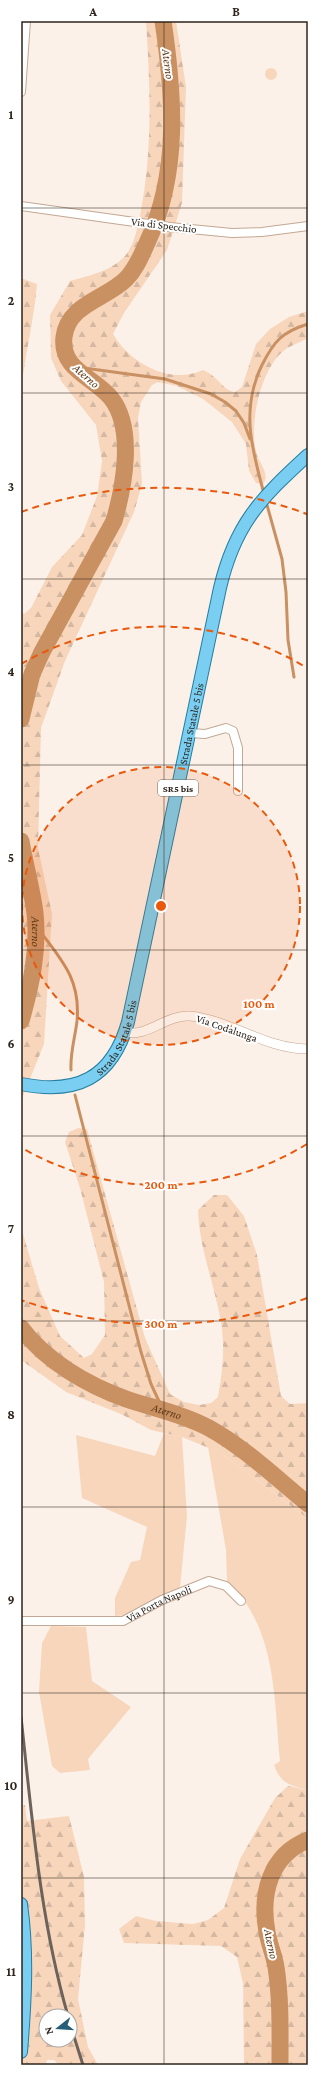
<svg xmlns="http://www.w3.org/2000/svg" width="329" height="2086" font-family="'Crimson Pro',serif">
  <defs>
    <pattern id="forest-firs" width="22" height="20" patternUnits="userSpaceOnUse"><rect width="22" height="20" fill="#f8d6bc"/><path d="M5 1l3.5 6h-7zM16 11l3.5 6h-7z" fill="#d5b8a1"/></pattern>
  </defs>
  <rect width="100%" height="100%" fill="#fcf1e9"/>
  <!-- forest -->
  <path fill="url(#forest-firs)" fill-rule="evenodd" d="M146,21h30l10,66 -4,116 -15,47 -43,63 -11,21c18,30 57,51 90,36 15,6 19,20 32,22l7,-5 14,-43 14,-15 19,-12 19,-6v27c-7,4 -16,7 -22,11 -25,17 -37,74 -30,102 2,12 15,22 7,33l-7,-1 -7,-12 -3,-27 -14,-22 -29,-23 -26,-13 -19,-4 -6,3 -11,17 -3,16 4,66 -8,28 -69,149 -24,67 -3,120 14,66 -8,130 -23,57v-490l3,3 7,-6 21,-41 30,-32 15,-39 5,-35 -6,-36 -35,-44 -10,-23 -1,-43 20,-34c19,-5 41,-10 55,-25 10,-12 13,-31 16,-46 12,-63 9,-125 5,-189z
    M265 74a6 6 0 1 1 12 0a6 6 0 1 1-12 0Z
    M21,278l16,6c-3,36 -12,71 -16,107z
    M78,1128l9,1 58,209 25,56 14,8 15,3 12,-2 7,-6c5,-30 8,-54 1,-85 -7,-34 -20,-67 -21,-102l16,-15h13l17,21 13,39 24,141 9,8 18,-1v116l-87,-66 -39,-16 -31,-7 -30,-16 -55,-22 -45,-32v-133l18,61 21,48 24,22 8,-4 13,-19 -1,-53 -24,-94 -15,-46 4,-10z
    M288,1786l20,4v275h-64l-1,-82 -6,-26 -16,-11 -97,-3 -5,-14 17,-13 20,5 37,3 15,-4 16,-12 16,-49 35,-61z
    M21,1805h4l2,16 42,-5 15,61 1,48 -7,74 10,48 10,18h-39l-5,-5h-7l-1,5h-25zM46,2016h24v24h-24z"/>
  <!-- garden -->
  <path fill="#f8d6bc" d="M164,1433l18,4 5,79 -7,72 -51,27 -14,1v-18l16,-36 9,-2 7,-33 -65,-29 -6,-63 79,21z
    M208,1447l13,6 87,66v271c-19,-5 -27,-6 -34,-25l6,-4c-6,-59 -3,-136 -53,-179l-1,-32z
    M51,1626l35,1 6,54 39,26 -43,52 2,11 -30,3 -8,-7 -13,-74 3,-49z"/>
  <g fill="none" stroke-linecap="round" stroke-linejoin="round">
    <!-- stream -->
    <path stroke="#c99062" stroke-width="3" d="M68,359l16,9 81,11 46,15 14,8 11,9 8,12 6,16
      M263,490c-12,-44 -22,-82 -1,-125 12,-24 20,-33 46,-41
      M267,505l15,54 4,33 2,48 6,37
      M36,926c24,32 45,52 41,95 -2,17 -7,32 -6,49
      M75,1095l66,257 10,32 12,26"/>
    <!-- river -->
    <g stroke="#c99062" stroke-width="17">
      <path d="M21,719l11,-45 10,-22 72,-131c10,-34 21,-93 -3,-123 -17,-21 -51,-28 -47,-61 4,-33 42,-38 62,-58 10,-10 15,-23 21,-36 33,-70 27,-148 16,-222"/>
      <path id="s1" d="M21,841c4,24 11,48 14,72 4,37 -4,73 -14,108"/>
      <path id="s2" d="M21,1328c25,33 66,57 105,71 27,9 57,15 83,29 36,20 67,50 99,76"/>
      <path d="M280,2065c0,-32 1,-66 -4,-98 -2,-12 -7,-23 -9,-35 -7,-38 3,-77 41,-92"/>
    </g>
    <defs>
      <g id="minor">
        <path d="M21,92l5,-71"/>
        <path d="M21,206l149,21 62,6 30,-1 46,-6"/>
        <path d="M190,733l15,1 21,-6 7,3 5,17v43"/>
        <path id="s3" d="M21,1621h102l39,-21 47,-19 17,5 15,15"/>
      </g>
      <path id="tertiary" d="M125,1032c22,6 42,-18 65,-16 40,4 75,33 118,33"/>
      <g id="primary">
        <path id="s4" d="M21,1084c55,11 91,-5 107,-62l92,-434c15,-64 41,-90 88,-133"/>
        <path d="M21,1904c7,50 4,99 0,148"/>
      </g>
    </defs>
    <!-- minor casing -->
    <use href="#minor" stroke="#c2a893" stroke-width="10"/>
    <!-- tertiary casing -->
    <use href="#tertiary" stroke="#c2a893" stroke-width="10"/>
    <!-- primary casing -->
    <use href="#primary" stroke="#257ea0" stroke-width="14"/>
    <!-- minor -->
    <use href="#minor" stroke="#fff" stroke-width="8"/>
    <!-- tertiary -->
    <use href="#tertiary" stroke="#fff" stroke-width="9"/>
    <!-- primary -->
    <use href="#primary" stroke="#79cef1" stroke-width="12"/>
    <!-- rail -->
    <path stroke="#6d635b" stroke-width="3" d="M21,1717c11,100 19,202 47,299
      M70,2024l13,41"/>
  </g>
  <!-- grid -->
  <path fill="none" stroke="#2e241c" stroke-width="1" stroke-opacity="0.55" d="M164,21v2044M21,208h287M21,393h287M21,579h287M21,765h287M21,950h287M21,1136h287M21,1321h287M21,1507h287M21,1693h287M21,1878h287"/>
  <!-- distance rings -->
  <circle cx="161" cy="906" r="139" fill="#e8590c" fill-opacity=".12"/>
  <g fill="none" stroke="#e8590c" stroke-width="2" stroke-dasharray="7 5">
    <circle cx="161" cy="906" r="139"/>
    <path d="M307 1144A279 279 0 0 1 22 1148M21 664A279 279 0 0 1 307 668"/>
    <path d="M307 1298A418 418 0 0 1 21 1300M21 512A418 418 0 0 1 307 514"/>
  </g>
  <g text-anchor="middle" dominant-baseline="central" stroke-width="4" stroke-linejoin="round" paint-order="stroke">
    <!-- shield labels -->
    <rect fill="#fff" stroke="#6d6660" stroke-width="1" x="158" y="780" width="40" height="16" rx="3"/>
    <g font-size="10" font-weight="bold" fill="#2e241c">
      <text x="178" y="788">SR5 bis</text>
    </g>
    <!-- street labels -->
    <g font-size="11" fill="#2e241c" stroke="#fff">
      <text transform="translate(164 225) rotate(7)">Via di Specchio</text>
      <text stroke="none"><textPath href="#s4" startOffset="445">Strada Statale 5 bis</textPath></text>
      <text transform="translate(227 1028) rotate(19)">Via Codalunga</text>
      <text stroke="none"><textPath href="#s4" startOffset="121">Strada Statale 5 bis</textPath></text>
      <text stroke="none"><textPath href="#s3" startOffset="142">Via Porta Napoli</textPath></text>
    </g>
    <!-- water labels -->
    <g font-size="12" font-style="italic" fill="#613a17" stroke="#fff">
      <text transform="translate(168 64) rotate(82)">Aterno</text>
      <text transform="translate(86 376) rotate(41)">Aterno</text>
      <text stroke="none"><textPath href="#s1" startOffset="92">Aterno</textPath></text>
      <text stroke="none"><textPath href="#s2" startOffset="171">Aterno</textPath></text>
      <text transform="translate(271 1944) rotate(78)">Aterno</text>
    </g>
  </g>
  <circle cx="161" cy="906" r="6" fill="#e8590c" stroke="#fff" stroke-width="2"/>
  <g font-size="12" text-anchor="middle" font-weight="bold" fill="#e8590c" stroke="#fff" stroke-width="4" stroke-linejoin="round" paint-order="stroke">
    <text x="259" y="1008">100 m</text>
    <text x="161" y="1189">200 m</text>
    <text x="161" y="1328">300 m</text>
  </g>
  <!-- border -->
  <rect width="329" height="2086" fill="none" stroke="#ffffff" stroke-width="44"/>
  <!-- north arrow -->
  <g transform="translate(58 2028) rotate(253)"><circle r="19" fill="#ffffff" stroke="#aba7a4"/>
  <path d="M0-3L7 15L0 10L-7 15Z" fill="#265d77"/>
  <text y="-6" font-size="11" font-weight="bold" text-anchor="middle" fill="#2e241c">N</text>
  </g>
  <rect x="22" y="22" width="285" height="2042" fill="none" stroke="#2e241c" stroke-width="1.5"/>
  <g font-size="13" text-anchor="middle" font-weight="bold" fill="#2e241c">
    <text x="93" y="16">A</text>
    <text x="236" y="16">B</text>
    <text x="11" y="119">1</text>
    <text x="11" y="305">2</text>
    <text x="11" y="491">3</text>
    <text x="11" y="676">4</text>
    <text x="11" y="862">5</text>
    <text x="11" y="1048">6</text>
    <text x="11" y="1233">7</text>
    <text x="11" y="1419">8</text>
    <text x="11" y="1604">9</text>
    <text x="11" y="1790">10</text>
    <text x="11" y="1976">11</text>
  </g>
</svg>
